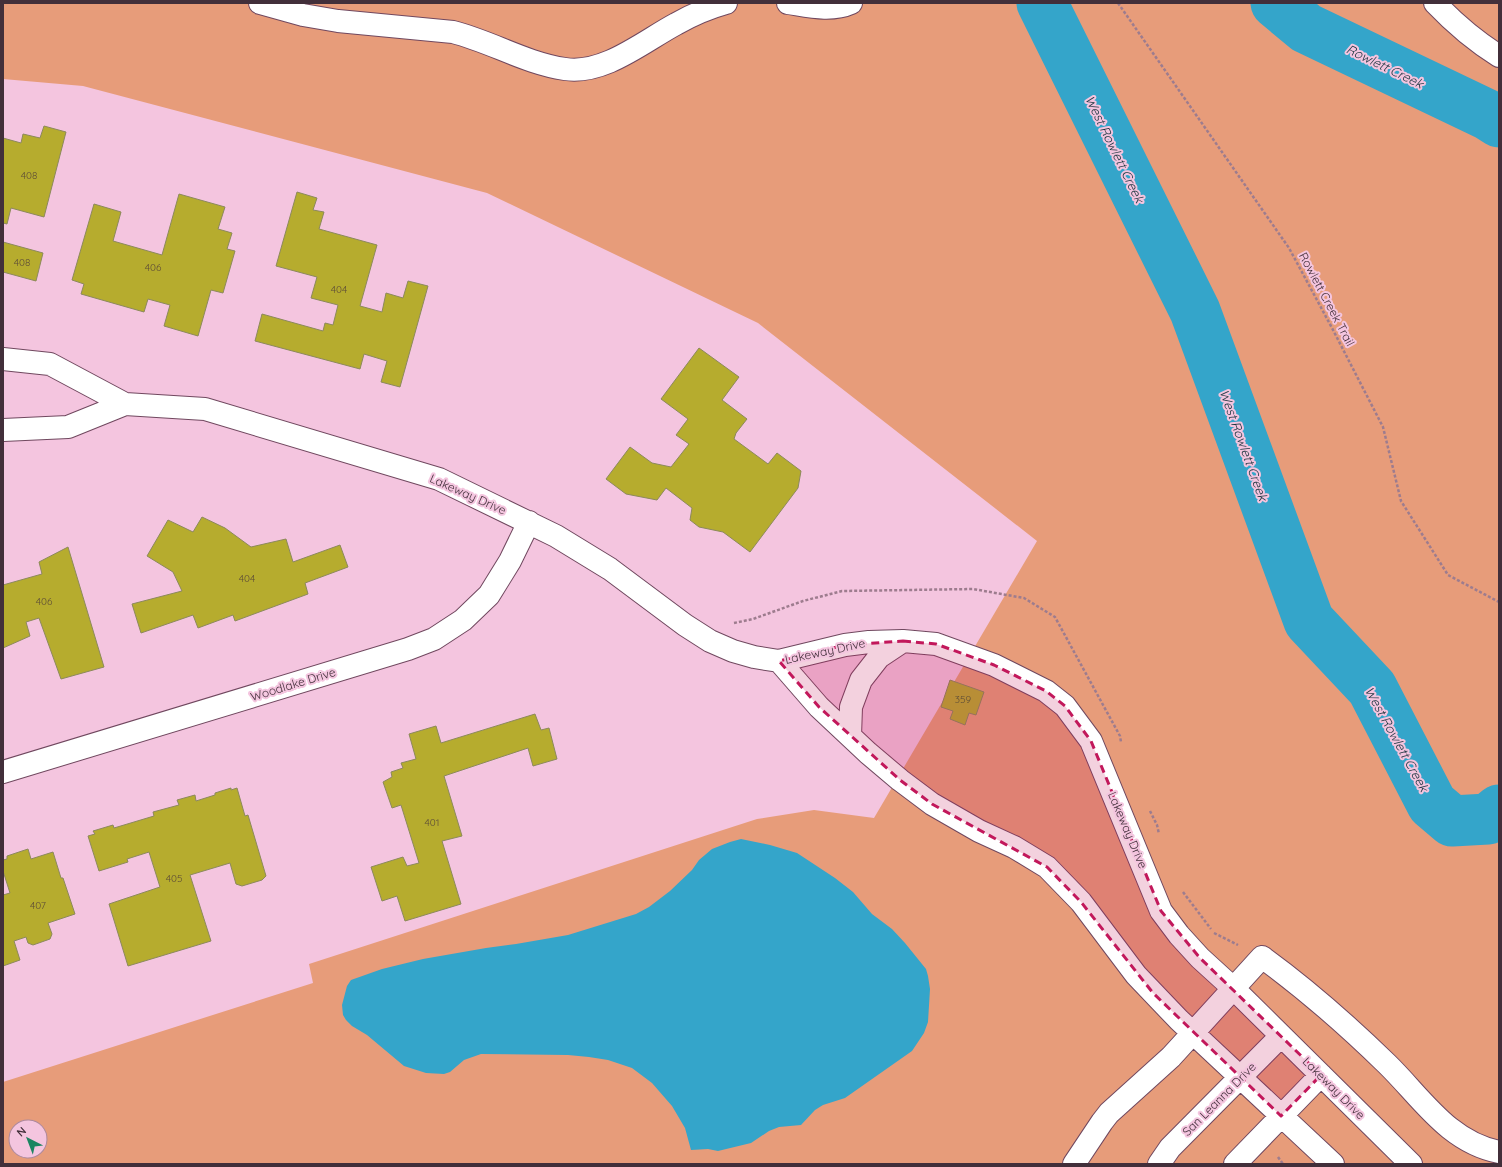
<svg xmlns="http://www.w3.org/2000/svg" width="1502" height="1167" font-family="Quicksand,sans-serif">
  <rect width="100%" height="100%" fill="#f4c5df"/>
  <!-- green -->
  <path fill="#e79c7a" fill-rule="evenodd" d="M3,3h1496v1161h-1496v-82l310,-99 -4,-19 448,-145 57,-9 60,8 163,-277 -279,-218 -271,-130 -404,-107 -80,-7zM16,1127h24v24h-24z"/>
  <!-- water -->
  <path fill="#34a5ca" d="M741,839l29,6 27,8 38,25 18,14 19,22 20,15 13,14 21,26 2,7 2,13 -2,33 -4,11 -12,18 -67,47 -22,7 -8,5 -14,15 -22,2 -10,4 -18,12 -33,8 -10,-2 -17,1 -6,-22 -13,-22 -20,-23 -20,-15 -24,-8 -19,-3 -21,-2 -87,-1 -17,6 -14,12 -6,2 -18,-1 -22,-7 -37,-31 -15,-9 -6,-6 -3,-5 -1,-10 5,-19 4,-6 31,-11 41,-10 63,-11 30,-4 52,-9 68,-21 13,-7 21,-16 22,-21 7,-10 13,-11 18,-7z"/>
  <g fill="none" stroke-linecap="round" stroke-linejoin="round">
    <!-- river -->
    <path stroke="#34a5ca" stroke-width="51" d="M1042,3l153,308 114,310 63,67 60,116 20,17 36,-2 11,-9
      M1276,3l30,25 182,87 11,7"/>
  </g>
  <!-- building -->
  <path fill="#b6ac2e" stroke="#8c895c" d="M44,126l22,6 -22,85 -33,-9 -4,16 -4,-1v-85l18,5 2,-9 17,4z
    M297,192l20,6 -4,12 11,2 -5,17 58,16 -17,61 22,6 4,-19 17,5 5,-17 20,5 -28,101 -19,-5 6,-21 -23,-7 -4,15 -105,-28 7,-27 61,17 2,-8 8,2 5,-20 -27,-7 6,-21 -41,-11z
    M179,194l46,13 -7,22 14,4 -5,16 8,2 -12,42 -12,-3 -13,46 -34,-10 6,-21 -22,-6 -4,13 -63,-18 3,-10 -12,-4 22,-76 27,8 -8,29 49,14z
    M3,242l40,11 -7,28 -33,-9z
    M699,348l40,29 -17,23 25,19 -11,14 -2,6 34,25 9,-11 24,18 -3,17 -48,64 -27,-20 -24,-5 -9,-7 2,-12 -26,-20 -9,12 -31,-6 -20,-15 24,-32 22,16 19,4 18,-23 -13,-9 12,-16 -27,-20z
    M202,517l23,11 26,19 35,-8 7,23 47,-17 8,22 -43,16 3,11 -73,27 -2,-6 -35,13 -5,-13 -52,18 -9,-29 50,-13 -9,-19 -26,-16 21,-36 25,12z
    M68,547l36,120 -43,12 -22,-61 -13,4 4,14 -27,12v-63l39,-11 -3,-12z
    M950,680l34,12 -8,23 -7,-2 -4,12 -15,-6 3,-8 -12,-4z
    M535,714l6,16 8,-2 8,31 -24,7 -5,-18 -84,28 18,60 -20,5 19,63 -56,17 -8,-25 -15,5 -11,-34 32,-10 4,9 12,-3 -18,-58 -9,3 -9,-26 9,-5 -1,-5 12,-4 -2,-5 15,-4 -7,-25 27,-8 5,17z
    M231,788v2l6,-2 8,28 3,-1 18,61 -4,4 -20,6 -6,-2 -6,-21 -40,12 21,66 -83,25 -19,-62 51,-17 -11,-35 -22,7 1,3 -29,9 -11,-35 7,-2 -2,-3 20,-6 1,3 40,-12 -1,-4 26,-7 -2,-5 18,-5 1,6 19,-6v-2z
    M28,849l3,10 22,-7 8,26h2l12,36 -27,9 4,11 -2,5 -17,6 -5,-2 -2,-6 -12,4 6,19 -17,6v-71l7,-2 -7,-22v-11l4,-1v-3z"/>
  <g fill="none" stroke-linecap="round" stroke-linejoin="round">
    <defs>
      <path id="minor" d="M260,3l43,12 35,6 115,11c39,10 72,31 112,37 39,6 79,-28 111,-45 16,-9 32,-16 50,-21
        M788,3c20,3 43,9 63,0
        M1435,3c20,21 40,38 64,53
        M3,359l47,5 75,40 80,5 234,70 117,57 54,33 75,56 25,16 23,10 21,6 25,4 66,-16 24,-3 34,-1 33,3 58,21 52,26 19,15 26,35 70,170 18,24 21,23 34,31 177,175
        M3,430l65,-3 57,-23
        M779,661l40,46 49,46 32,27 32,24 47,27 35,16 33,20 34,35 55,73 43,45 154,144
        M850,736l1,-29 10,-27 18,-23 24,-16
        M3,772l405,-123 26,-10 29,-19 26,-25 21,-34 19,-39
        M1074,1164l28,-42 7,-9 62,-56 91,-100c44,32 86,69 125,107 34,33 61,78 112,88
        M1159,1164l11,-16 111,-112
        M1235,1164l86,-89"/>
    </defs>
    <!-- minor casing -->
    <use href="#minor" stroke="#70485f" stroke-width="24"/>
    <!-- path -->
    <path stroke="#9d7c8e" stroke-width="2.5" stroke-dasharray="3 2" stroke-linecap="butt" d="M1118,3l171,245 43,80 51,99 18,74 47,74 51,27
      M734,623l19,-4 50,-18 39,-10 131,-2 51,9 31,19 65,119 1,6
      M1150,811l7,14 2,9
      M1183,892l28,37
      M1214,933l24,12
      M1278,1157l5,7"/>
    <!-- minor -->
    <use href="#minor" stroke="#fff" stroke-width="22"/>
  </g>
  <!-- marked area -->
  <path fill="#c2185b" fill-opacity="0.2" stroke="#c2185b" stroke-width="3" stroke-dasharray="8 5" stroke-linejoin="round" d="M903,641l33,3 58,21 52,26 19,15 26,35 70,170 39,47 121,117 -40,41 -128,-123 -72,-91 -34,-35 -115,-63 -32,-24 -81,-73 -40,-46 66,-16z"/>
  <g text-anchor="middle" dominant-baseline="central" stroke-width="4" stroke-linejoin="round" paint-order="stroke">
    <!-- number labels -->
    <g font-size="10" fill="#5f4e37">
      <text x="29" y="175">408</text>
      <text x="22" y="262">408</text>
      <text x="153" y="267">406</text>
      <text x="339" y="289">404</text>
      <text x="247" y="578">404</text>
      <text x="44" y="601">406</text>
      <text x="963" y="699">359</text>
      <text x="432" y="822">401</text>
      <text x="174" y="878">405</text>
      <text x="38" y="905">407</text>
    </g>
    <!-- street labels -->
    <g font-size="12" fill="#422f3a" stroke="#f4c5df">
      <text transform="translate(1327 299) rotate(62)">Rowlett Creek Trail</text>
      <text transform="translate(468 494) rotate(24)">Lakeway Drive</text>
      <text transform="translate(825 651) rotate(-12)">Lakeway Drive</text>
      <text transform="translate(293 684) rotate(-17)">Woodlake Drive</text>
      <text transform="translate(1128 830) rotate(67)">Lakeway Drive</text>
      <text transform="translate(1334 1088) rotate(45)">Lakeway Drive</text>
      <text transform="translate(1219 1099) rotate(-45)">San Leanna Drive</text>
    </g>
    <!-- water labels -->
    <g font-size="13" font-style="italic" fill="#1e3640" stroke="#f4c5df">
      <text transform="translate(1385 66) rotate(26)">Rowlett Creek</text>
      <text transform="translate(1115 149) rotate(64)">West Rowlett Creek</text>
      <text transform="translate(1244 445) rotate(70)">West Rowlett Creek</text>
      <text transform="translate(1397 739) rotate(61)">West Rowlett Creek</text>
    </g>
  </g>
  <!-- border -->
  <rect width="1502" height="1167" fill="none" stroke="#422f3a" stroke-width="8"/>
  <!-- north arrow -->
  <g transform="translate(28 1139) rotate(318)"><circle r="19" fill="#f4c5df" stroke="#ad899d"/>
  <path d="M0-3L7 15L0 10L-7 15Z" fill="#1b8561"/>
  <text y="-6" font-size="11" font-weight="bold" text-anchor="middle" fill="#422f3a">N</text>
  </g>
</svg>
